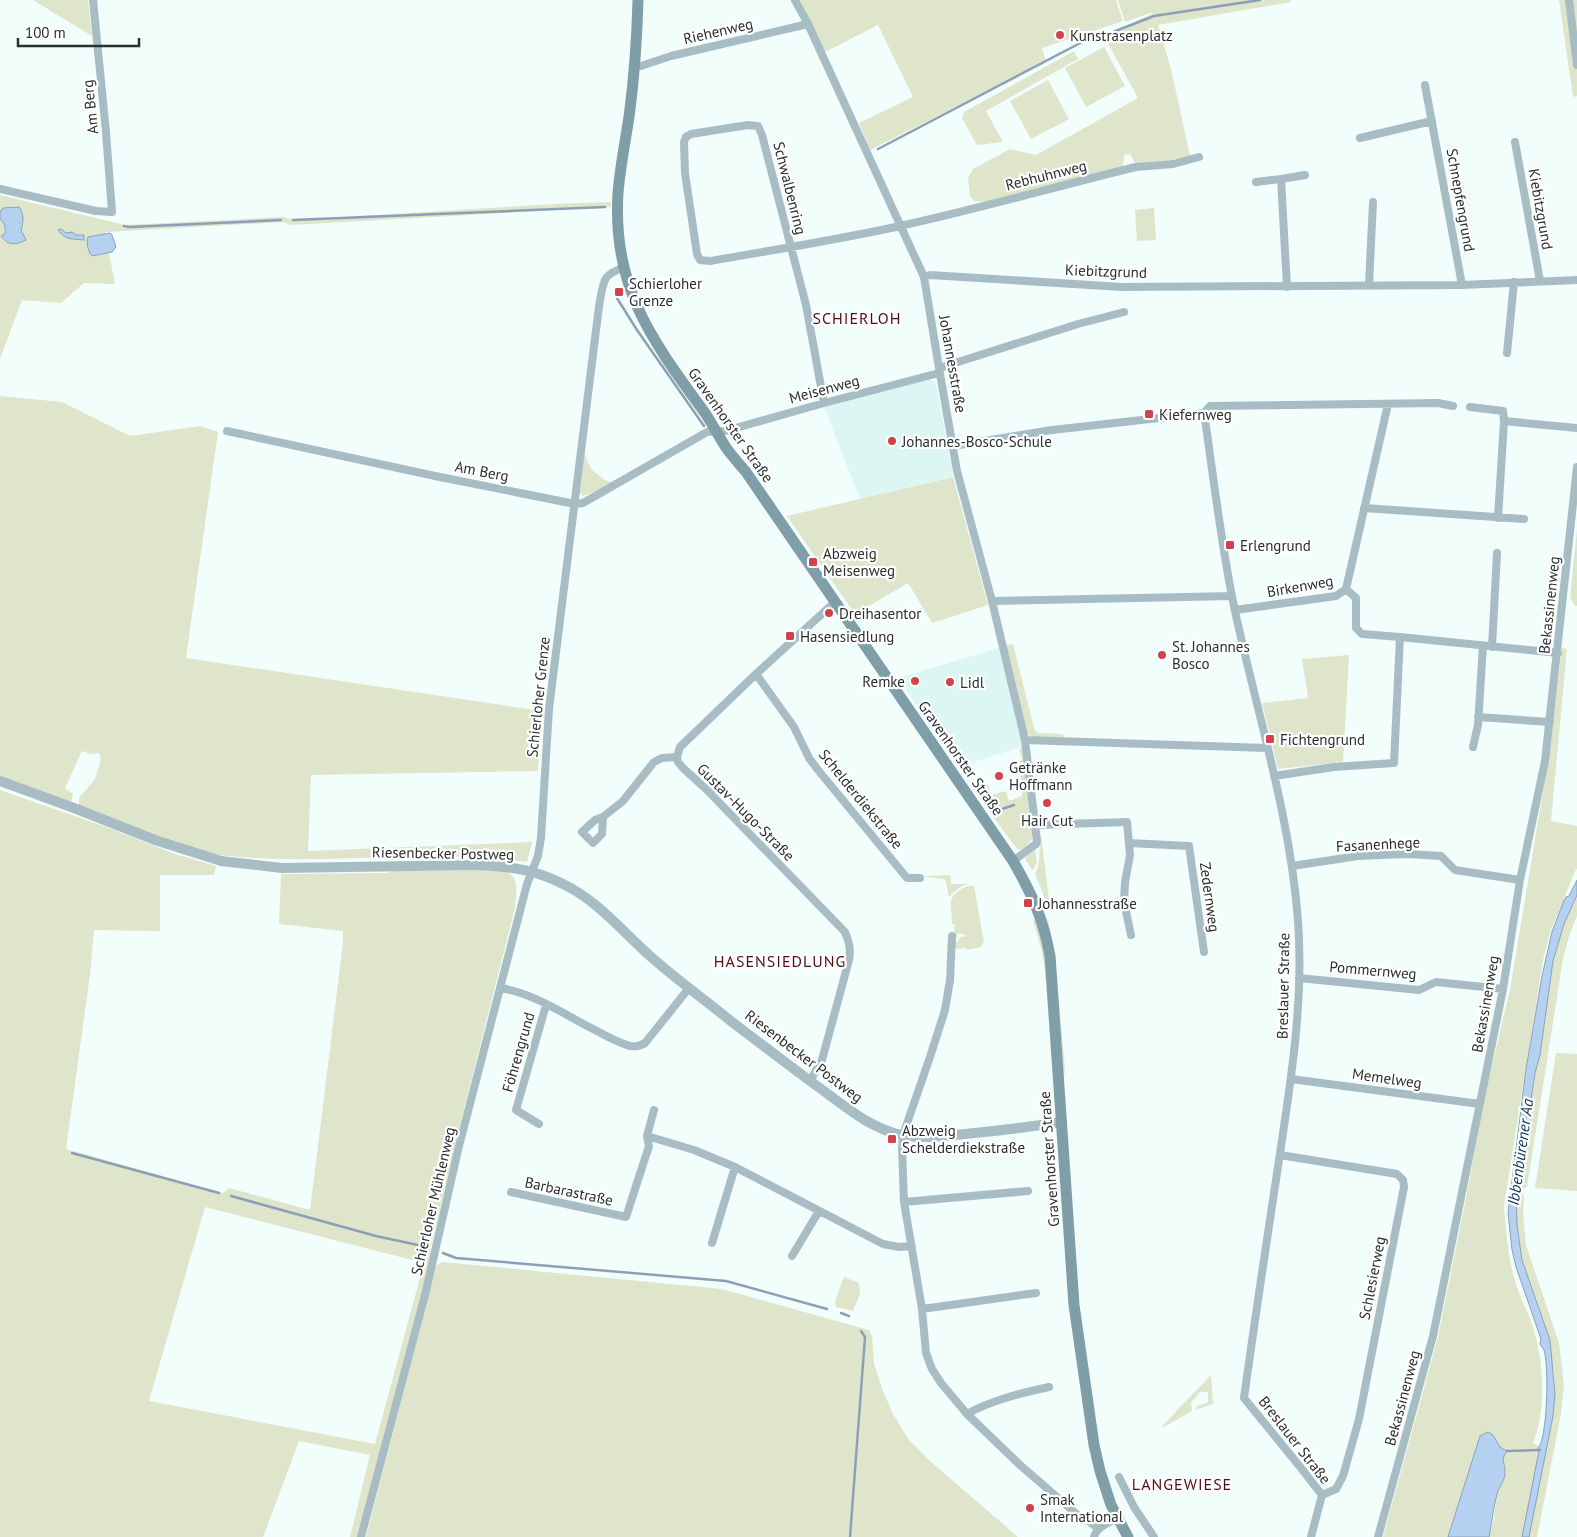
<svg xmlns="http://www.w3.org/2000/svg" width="1577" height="1537" font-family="'PT Sans',sans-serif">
  <rect width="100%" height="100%" fill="#f1fefc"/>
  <!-- built -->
  <path fill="#dcf7f3" d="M929,379l7,4 17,93 -93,23 -36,-92z
    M999,648l24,98 -64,21 -37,-56 -7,-8 -17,-25z"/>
  <!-- green -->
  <path fill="#dee5cb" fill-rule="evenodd" d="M33,0h55l4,36z
    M800,0h316l7,21 -81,27 4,13 -176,89 -11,-27 54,-26 -35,-72 -53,27z
    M1118,0h172l1,2 -133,23 13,44 19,87 -19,4 -36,3 -5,-9 -6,1 -1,11 -7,2 -105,27 -22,7 -15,-1 -4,-5 -2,-18 5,-9 37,-20 26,6 102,-57 -34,-62 50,-23h-4l-25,9z
    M1559,0h18v96l-4,1z
    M1104,47l21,39 -39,21 -21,-39z
    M1074,51l4,8 -92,52 17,31 -26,3 -15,-27 2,-6z
    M1048,80l21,39 -38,20 -21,-38z
    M0,195l125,30 159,-8 10,3 260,-16 57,-2v5l-320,18 -7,-3 -179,10v2l-17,3 4,19 17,-3 6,31 -31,-1 -23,20 -39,-3 -22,59v-140l5,5v10l19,1 -3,-5 3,-7 -5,-16 -16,1 -3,4z
    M1154,208l2,32 -19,1 -2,-31z
    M0,396l62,6 68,34 70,-10 18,6 -32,226 356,53 -4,60 -227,4 -3,76 224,-9 -5,20c-102,-14 -206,5 -308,-7 -12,-1 -25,-7 -37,-11 -35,-11 -69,-25 -103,-38v-8l16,-19 6,-20 -2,-6 -8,1 -9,-3 -17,37 8,6 -2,9 -71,-27z
    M585,452l2,9 5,9 13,10 5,2 7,-3 -18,11 -16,6 -3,-3z
    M953,477l35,128 -56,18 -24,-40 -53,31 -68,-98z
    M1577,529v77h-2l-5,-9z
    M1013,644l21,84 3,5 26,1 1,3h-30l-7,-3 -21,-89z
    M1562,648l5,1 -16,172 26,5v44l-1,-1 -25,61 -8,30 -39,246c2,25 4,50 11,75 4,15 12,29 17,43 12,36 15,84 1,119l7,4 -18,90h-33l5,-19 2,-22 3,-10 4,-4 3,-11 -4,-11 1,-4 3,-2 -1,-5 -5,-2 -7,-12 -13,1 -32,101h-65l55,-200 28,-139 17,-94 27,-115 38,-227z
    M1349,655l-6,107 -65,7 -16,-66 46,-5 -6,-39z
    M1019,748l4,1 10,88c-3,6 -9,12 -15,13l-31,-41 -25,-38 9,13 5,-3 2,6 10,-3 3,11 15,-4 3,10 13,-5 -2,-35 2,-1z
    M0,790l106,37 69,27 41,12 -2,9h-54v56l-66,-1 -4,45 -24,174 157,44 6,-5 81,22 33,-267v-12l-64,-7 2,-50 108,-1 1,-2 112,-1c19,5 14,23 13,38l-58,228 -26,110 -1,16 -72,275h-8l20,-82 -71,-14 -36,96h-263zM205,1207l219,56 -49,181 -226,-43z
    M1041,835l9,72c-5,-5 -11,-25 -15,-33 7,-13 3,-25 6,-39z
    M1035,850l2,12 -3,7 -2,1 -7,-11 3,-4z
    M950,875l1,9h19c-10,1 -15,7 -21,13l-3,-15 -2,-3 -19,-2v-1z
    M967,886h7l10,56 -3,5 -14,3 -1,-2 -9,1 -3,-2 1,-5h3l2,-5 8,-1 -9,-3 -2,2 -1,4h-2l1,-14 -3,-1c0,-19 -8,-27 15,-38z
    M1577,895v21l-8,20 -6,23 -36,228 -6,3 -4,-1 6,-26 4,-36 -1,-10 3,-4 6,-40 5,-18 13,-92 11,-39z
    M1048,918l8,49 9,102 -1,9 -14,-143 -3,-16z
    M1035,920l5,14 5,25 8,121 -8,-110 -4,-22 -8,-27z
    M1556,1053l21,1v137l-42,-3z
    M1516,1192h5l3,5 -1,17 3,31 33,98 5,42 -3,29 -24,123h-8l24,-121 2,-22 -1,-22 -15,-66 -17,-46 -5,-35z
    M442,1262l280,27 147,41 3,6 2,28 9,27 10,23 16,26 21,21 88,76h-652l70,-271z
    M844,1277l15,6 1,11 -7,17 -17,-4 -1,-6z
    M1211,1375l2,29 -18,6 2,-4 11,-4v-10h-8l-9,11 1,8 -28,16 -2,-1z"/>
  <!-- water -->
  <path fill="#b5d1f1" stroke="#8ba0b6" d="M19,207c5,7 5,15 2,23l5,10c-10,5 -18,6 -25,-4l4,-2c1,-7 0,-10 -5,-15v-7l3,-4z
    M61,229l5,4 7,-1 2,3h9v5c-11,-1 -19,0 -26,-10z
    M110,233l2,2 4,12 -4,5 -20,4c-4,-4 -6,-14 -4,-19z
    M1577,880v15l-13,29 -11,37 -13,94 -5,18 -6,40 -3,4 1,10 -4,36 -7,30 1,32 5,35 28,80 5,54 -2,22 -24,121h-7l17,-86 -2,-1c11,-10 12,-85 7,-100 -1,-2 -3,-4 -4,-6l1,-5 -25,-72 -4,-17 -4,-37 18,-144 16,-93 10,-44 12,-32 2,-3 3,-1z
    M1488,1432l5,3 7,12 7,4c-8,11 -1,11 -2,22 0,8 -6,13 -8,21 -4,14 -5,29 -8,43h-41l32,-101z"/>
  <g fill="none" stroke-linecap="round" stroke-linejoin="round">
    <!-- stream -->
    <path stroke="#8ba0b6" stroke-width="2.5" d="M878,149l208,-109 27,-8 41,-16 106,-16
      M293,220l312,-13
      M124,226l6,1 151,-7
      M615,295l22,35 67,96
      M983,791l2,8 8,13 21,-7
      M72,1153l147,40
      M231,1196l145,40 51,11
      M443,1253l13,5 270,23 101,28
      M841,1313l8,3
      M1507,1451l33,-1
      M850,1537l15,-200 -4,-6"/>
    <!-- minor -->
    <path stroke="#a8bdc3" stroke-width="8" d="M795,0l13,24 116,253 15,91 18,103 35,130 33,139 12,101 -1,3 -23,17
      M1569,0l8,65
      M634,66h7l30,-10 137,-32
      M1425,85l37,200
      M1360,138l72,-17
      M1515,142l25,139
      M1256,182l25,-3
      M0,189l96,22 16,1 -6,-80 -13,-132
      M924,277l6,-2 192,12 340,-2 115,-5
      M1369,285l4,-83
      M1287,287l-6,-108 24,-4
      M1507,353l7,-71
      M939,368l139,-44 46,-12
      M824,403l-18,-98 -44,-170 -4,-9 -10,-1 -57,9 -5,3 -2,5 1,31 12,81 3,6 10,1c63,-11 127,-21 190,-35 79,-17 157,-40 236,-59l37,-3 26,-7
      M1470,407l33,4 1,10
      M1204,413c10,66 17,133 31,198 22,102 55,204 63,309 6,81 -7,160 -19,240 -12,79 -24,158 -35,238l57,70 21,27 -11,42
      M227,431l208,45 140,28 8,-1 124,-71 18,-1 99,-28 115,-30
      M953,446l99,-16 152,-17 6,-7 228,-3 15,3
      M1364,508l160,11
      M1498,518l6,-97 73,7
      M1346,589l10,9v30l6,6 38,3
      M992,601l240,-5
      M1235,610l101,-14 10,-7 42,-185
      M1492,647l5,-94
      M756,674l38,53 15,31 9,12 89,108h13
      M1478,717l72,5
      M1025,740l242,8
      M1473,747l5,-22 5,-79
      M1274,776l60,-9 60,-4 6,-126 158,16
      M603,817l-1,17 -9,9 -11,-11 13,-12 8,-3 20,-16 31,-39 8,-4 15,-1
      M1036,825l91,-3 3,33 -5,27 -1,20 7,33
      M1129,843l60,3 15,106
      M1292,866l66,-10 49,-2 34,2 14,14 65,10
      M952,936l-2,44 -5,30 -15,47 -27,78 -1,12 2,55 18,107 4,44 6,16 9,14 26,31 53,51 60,52 10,5 9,7
      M1299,978l120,12 17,-8 67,7
      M500,988c34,5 65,27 95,42 11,6 23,13 35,16 6,1 10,0 15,-3l44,-55
      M1291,1079l189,25
      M810,1081l12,-21 27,-100c2,-11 0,-18 -4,-28l-138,-142 -24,-22 -5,-6 -1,-5 3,-10 76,-73 79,-72
      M654,1110l-7,26 47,14 41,17 148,77 16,3 13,-1
      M539,1124l-23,-14 30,-105
      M1280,1155l117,19 6,6 1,7 -45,232 -11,39 -5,18 -7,13 -14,6
      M511,1192l115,25 23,-71 -2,-10
      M904,1202l124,-11
      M712,1243l23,-76
      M792,1256l27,-45
      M922,1309l114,-16
      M967,1414c25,-14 54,-21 82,-27
      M1119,1477l15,30 20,30
      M361,1537l65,-246 32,-141 69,-266 11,-28 3,-18 8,-129 47,-379c2,-13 4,-42 10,-52 5,-6 10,-8 17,-10
      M1094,1537c2,-10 15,-14 23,-19
      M1378,1537l55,-201 70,-347 17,-109 25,-119 32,-294"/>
    <!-- tertiary -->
    <path stroke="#a8bdc3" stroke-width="10" d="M0,781l74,27 81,32 66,21 61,7 197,-3c33,2 54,4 84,19 34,16 59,47 87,72 26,23 55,44 82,66 28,21 56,43 85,64 25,18 52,42 84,49 20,4 43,1 64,-1 32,-3 64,-7 97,-12"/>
    <!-- secondary -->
    <path stroke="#7f9ea8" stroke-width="11" d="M638,0c-1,39 -4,79 -9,117 -4,26 -9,51 -11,76 -6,95 34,147 87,220 8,12 14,24 22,36 6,8 13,16 19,23l267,389c19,33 30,57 37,95l24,349 20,140 6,26 11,34 17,32"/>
  </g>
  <!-- markers -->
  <g fill="#d2424d" stroke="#fff" stroke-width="2">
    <circle cx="1060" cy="35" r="5"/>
    <rect x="614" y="287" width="10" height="10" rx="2.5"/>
    <rect x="1144" y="409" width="10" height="10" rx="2.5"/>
    <circle cx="892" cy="441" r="5"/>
    <rect x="1225" y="540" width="10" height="10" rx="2.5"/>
    <rect x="808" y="557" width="10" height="10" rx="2.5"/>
    <circle cx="829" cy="613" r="5"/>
    <rect x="785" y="631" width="10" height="10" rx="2.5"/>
    <circle cx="1162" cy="655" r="5"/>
    <circle cx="915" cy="681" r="5"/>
    <circle cx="950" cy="682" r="5"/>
    <rect x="1265" y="734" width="10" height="10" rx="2.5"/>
    <circle cx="999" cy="776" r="5"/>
    <circle cx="1047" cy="803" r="5"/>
    <rect x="1023" y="898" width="10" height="10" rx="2.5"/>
    <rect x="887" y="1134" width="10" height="10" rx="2.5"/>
    <circle cx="1030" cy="1508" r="5"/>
  </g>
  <g text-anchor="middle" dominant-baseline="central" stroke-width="4.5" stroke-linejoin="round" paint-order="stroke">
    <!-- street labels -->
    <g font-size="15" fill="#292f2e" stroke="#fff">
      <text transform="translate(718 31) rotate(-13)">Riehenweg</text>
      <text transform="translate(90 107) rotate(-96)">Am Berg</text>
      <text transform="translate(1046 175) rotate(-14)">Rebhuhnweg</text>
      <text transform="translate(790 188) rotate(76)">Schwalbenring</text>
      <text transform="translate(1461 200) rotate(80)">Schnepfengrund</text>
      <text transform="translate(1541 209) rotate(80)">Kiebitzgrund</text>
      <text transform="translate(1106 271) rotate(2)">Kiebitzgrund</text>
      <text transform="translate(953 364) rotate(80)">Johannesstraße</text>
      <text transform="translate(824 389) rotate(-15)">Meisenweg</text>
      <text transform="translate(731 425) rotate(55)">Gravenhorster Straße</text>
      <text transform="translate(482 471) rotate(11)">Am Berg</text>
      <text transform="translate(1300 586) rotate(-10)">Birkenweg</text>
      <text transform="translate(1549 605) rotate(-84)">Bekassinenweg</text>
      <text transform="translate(538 697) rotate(-84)">Schierloher Grenze</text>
      <text transform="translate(961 758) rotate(55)">Gravenhorster Straße</text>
      <text transform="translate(861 799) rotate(51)">Schelderdiekstraße</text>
      <text transform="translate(746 812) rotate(45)">Gustav-Hugo-Straße</text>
      <text transform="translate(1378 844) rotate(-3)">Fasanenhege</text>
      <text transform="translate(443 853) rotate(1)">Riesenbecker Postweg</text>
      <text transform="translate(1210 897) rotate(82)">Zedernweg</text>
      <text transform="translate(1373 970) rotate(5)">Pommernweg</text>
      <text transform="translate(1283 986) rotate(-89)">Breslauer Straße</text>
      <text transform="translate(1485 1004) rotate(-80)">Bekassinenweg</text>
      <text transform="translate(518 1052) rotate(-74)">Föhrengrund</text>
      <text transform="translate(804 1056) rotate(37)">Riesenbecker Postweg</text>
      <text transform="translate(1387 1078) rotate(8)">Memelweg</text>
      <text transform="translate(1049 1159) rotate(-94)">Gravenhorster Straße</text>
      <text transform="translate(569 1191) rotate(12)">Barbarastraße</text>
      <text transform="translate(433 1201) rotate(-77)">Schierloher Mühlenweg</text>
      <text transform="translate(1372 1278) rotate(-79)">Schlesierweg</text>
      <text transform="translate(1402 1398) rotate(-75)">Bekassinenweg</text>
      <text transform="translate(1295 1440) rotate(52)">Breslauer Straße</text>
    </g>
    <!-- poi labels -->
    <g font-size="15" fill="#292f2e" stroke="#fff" text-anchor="start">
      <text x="1070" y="35">Kunstrasenplatz</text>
      <text x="629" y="283">Schierloher<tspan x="629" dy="17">Grenze</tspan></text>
      <text x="1159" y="414">Kiefernweg</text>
      <text x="902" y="441">Johannes-Bosco-Schule</text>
      <text x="1240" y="545">Erlengrund</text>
      <text x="823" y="553">Abzweig<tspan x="823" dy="17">Meisenweg</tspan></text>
      <text x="839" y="613">Dreihasentor</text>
      <text x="800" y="636">Hasensiedlung</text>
      <text x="1172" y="646">St. Johannes<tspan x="1172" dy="17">Bosco</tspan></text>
      <text x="905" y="681" text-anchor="end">Remke</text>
      <text x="960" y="682">Lidl</text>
      <text x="1280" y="739">Fichtengrund</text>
      <text x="1009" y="767">Getränke<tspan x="1009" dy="17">Hoffmann</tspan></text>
      <text x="1047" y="820" text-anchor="middle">Hair Cut</text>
      <text x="1038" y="903">Johannesstraße</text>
      <text x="902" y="1130">Abzweig<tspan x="902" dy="17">Schelderdiekstraße</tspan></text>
      <text x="1040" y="1499">Smak<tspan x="1040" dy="17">International</tspan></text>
    </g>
    <!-- neighbourhood labels -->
    <g font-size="16" letter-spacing="1" fill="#530e15" stroke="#fff">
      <text x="857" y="318">SCHIERLOH</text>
      <text x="780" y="961">HASENSIEDLUNG</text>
      <text x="1182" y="1484">LANGEWIESE</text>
    </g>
    <!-- water labels -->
    <g font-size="16" font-style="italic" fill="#0a345d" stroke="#fff">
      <text transform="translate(1520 1152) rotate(-82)">Ibbenbürener Aa</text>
    </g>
  </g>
  <!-- scale -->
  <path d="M18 38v8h121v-8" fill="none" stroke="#292f2e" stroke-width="2.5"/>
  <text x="25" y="38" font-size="15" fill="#292f2e" stroke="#ffffff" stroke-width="4" paint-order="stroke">100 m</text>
</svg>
